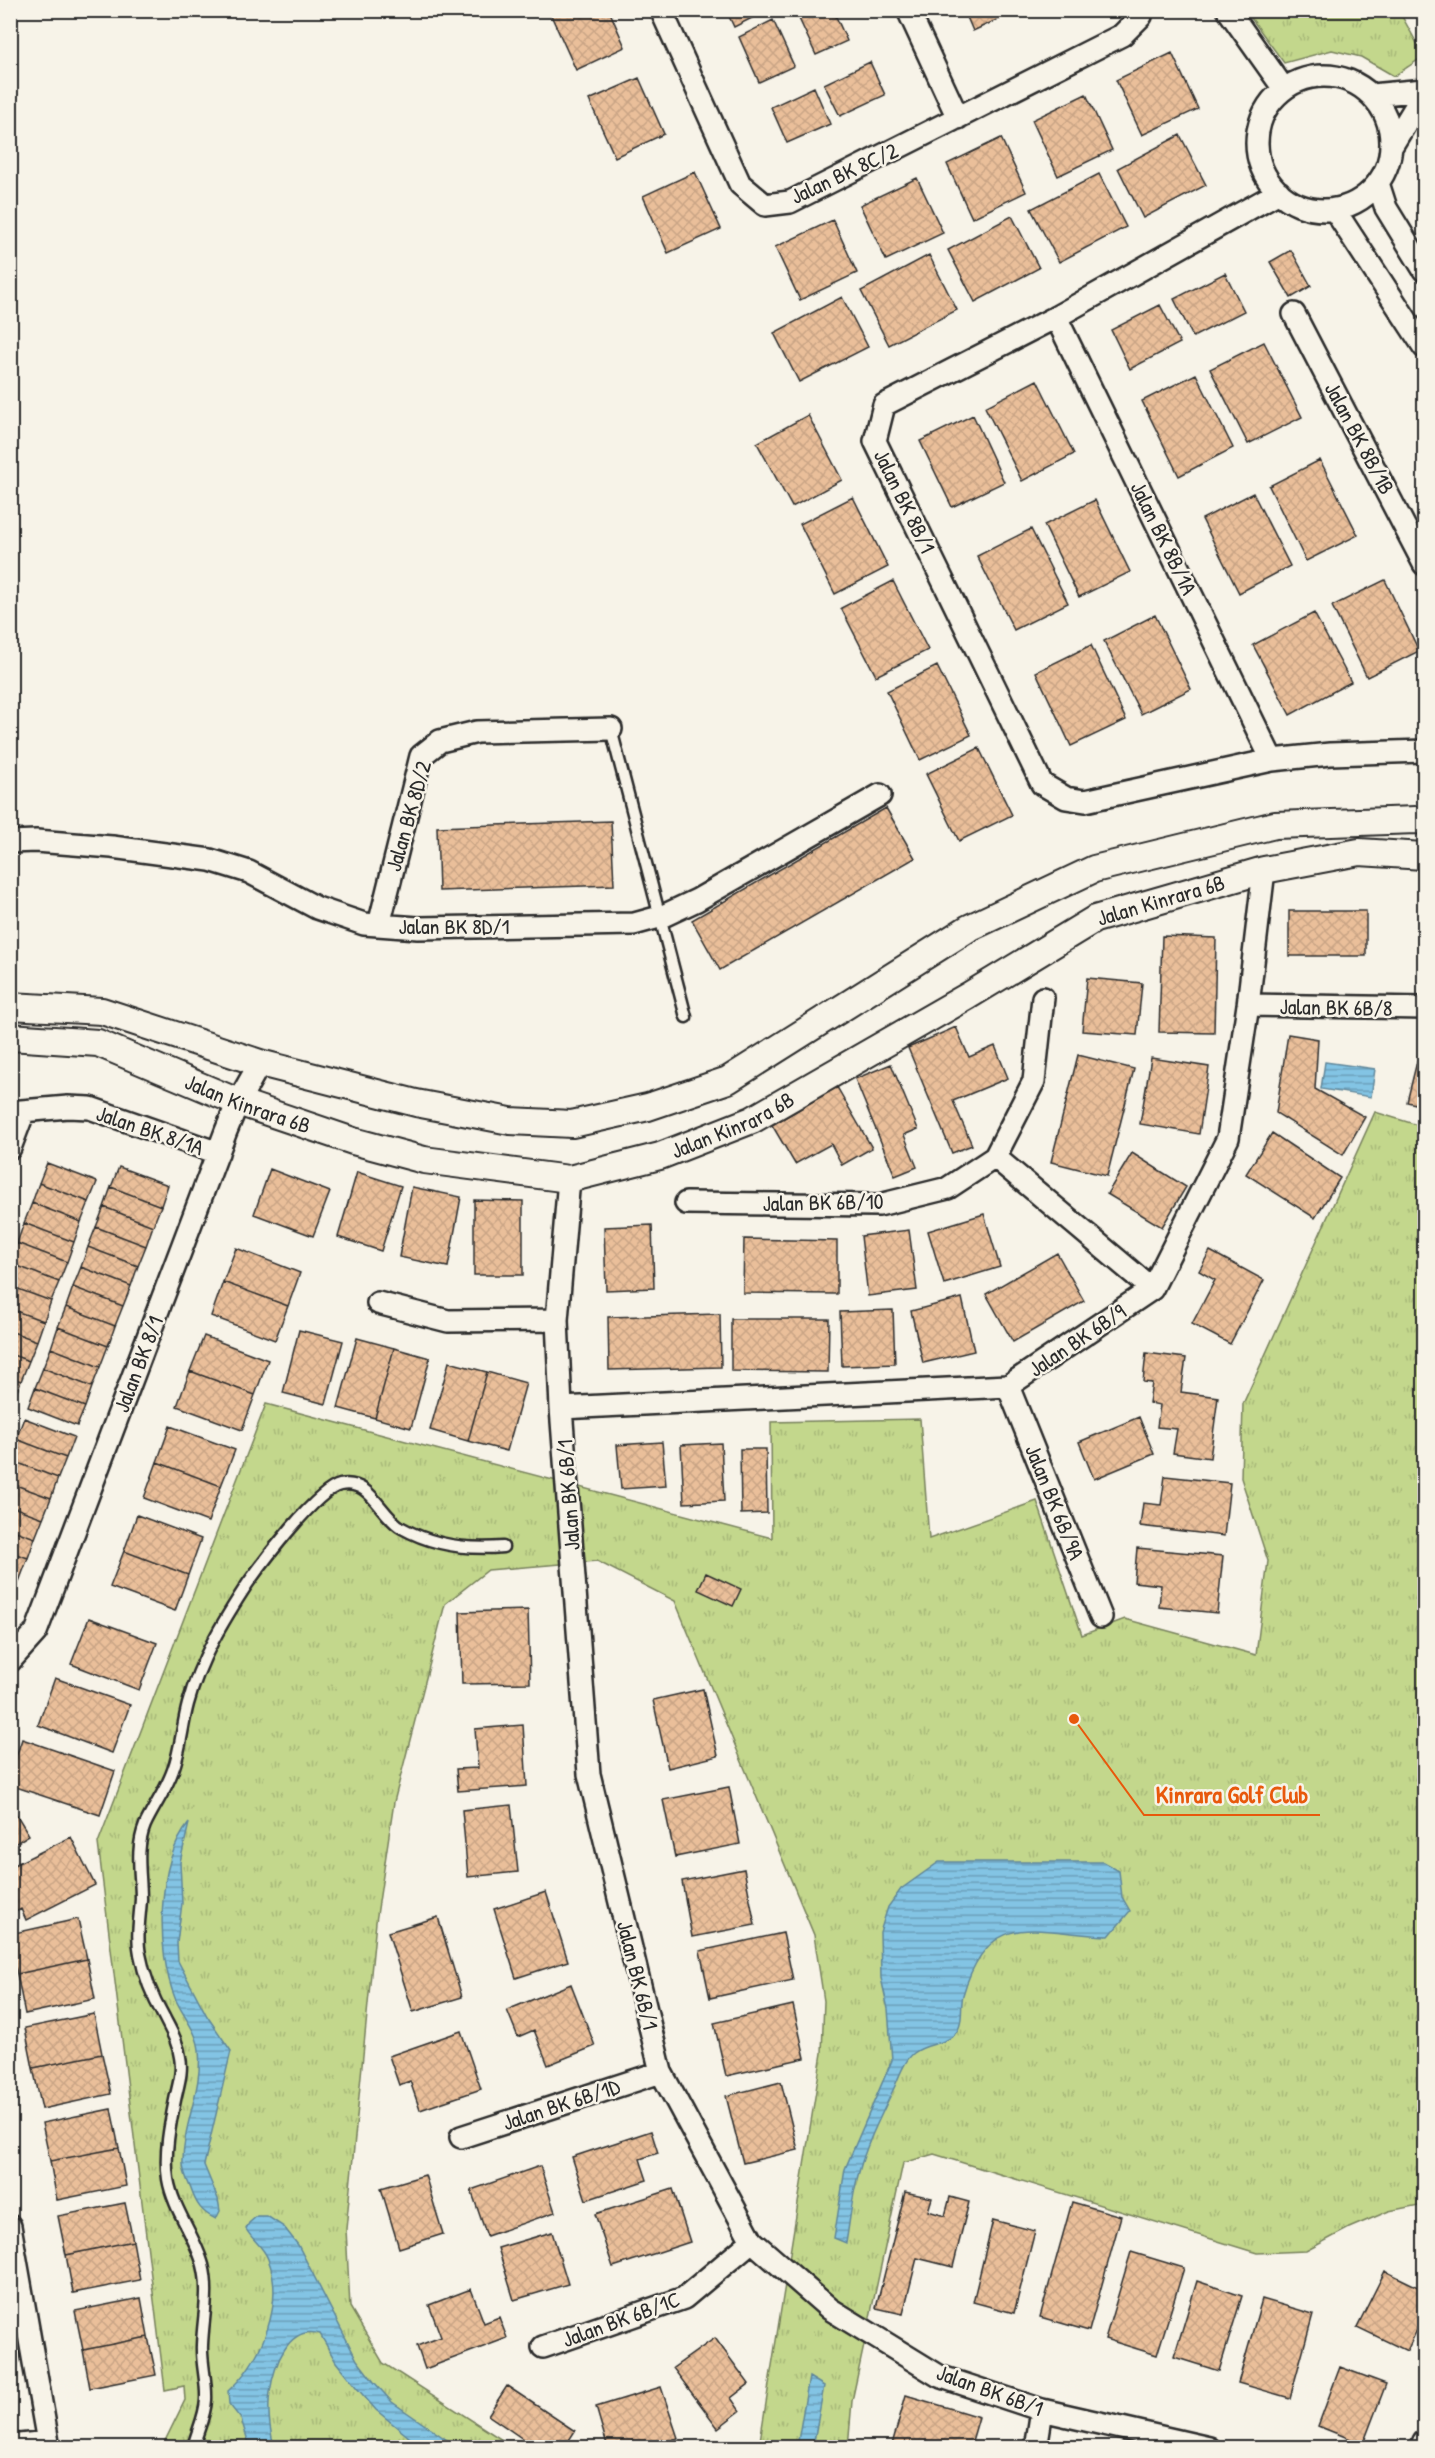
<svg xmlns="http://www.w3.org/2000/svg" width="1435" height="2458" font-family="'Patrick Hand',sans-serif">
  <defs>
    <pattern id="grass-tufts" width="24" height="20" patternUnits="userSpaceOnUse" patternTransform="scale(1.5)"><rect width="24" height="20" fill="#c3d78c"/><path d="M3 7l-1-3M5 7V3M7 7l1-3M15 17l-1-3M17 17v-4M19 17l1-3" fill="none" stroke="#a8b979"/></pattern>
    <pattern id="water-rules" width="6" height="5" patternUnits="userSpaceOnUse" patternTransform="scale(1.5)"><rect width="6" height="5" fill="#83c4e4"/><path d="M0 2.5h6" fill="none" stroke="#6b9fb9"/></pattern>
    <pattern id="building-cross-hatch" width="8" height="8" patternUnits="userSpaceOnUse" patternTransform="scale(1.5)"><rect width="8" height="8" fill="#eabf9a"/><path d="M0 0l8 8M0 8l8-8" fill="none" stroke="#c9a485"/></pattern>
  </defs>
  <rect width="100%" height="100%" fill="#f7f3e8"/>
  <filter id="ink" filterUnits="userSpaceOnUse"><feTurbulence type="fractalNoise" baseFrequency=".0167" numOctaves="2"/><feDisplacementMap in="SourceGraphic" scale="12" xChannelSelector="R" yChannelSelector="G"/><feConvolveMatrix kernelMatrix="1 2 1 2 8 2 1 2 1" color-interpolation-filters="sRGB"/></filter>
  <g filter="url(#ink)">
    <!-- grass -->
    <path fill="url(#grass-tufts)" stroke="#77815c" stroke-width="1.5" d="M1246,11h153l25,45 -30,20 -33,-19 -29,-7 -48,13z
      M1375,1112l49,15v1077l-35,7 -40,17 -43,23 -49,2 -323,-99 -31,9 -51,238 -4,46h-89l63,-394 2,-52 -10,-66 -139,-334 -78,-40 -109,9 -43,34 -51,198 -18,120 -30,307 4,78 33,56 130,84h-351l23,-47 -1,-14 -19,4 -67,-547 168,-439 506,134 -1,-116 149,-3 9,120 108,-38 45,134 43,-16 131,36 12,-94 -27,-83 2,-74z"/>
    <!-- water -->
    <path fill="url(#water-rules)" stroke="#60879a" stroke-width="1.5" d="M1325,1062l50,7 -4,28 -50,-8z
      M189,1823l-9,39 2,41 -5,40 1,18 29,55 24,35 -27,114 14,34 2,12 -4,8c-14,-6 -20,-15 -25,-30 -3,-7 -8,-17 -8,-25 -1,-38 20,-75 16,-113 -1,-19 -17,-36 -24,-53 -19,-48 -19,-134 14,-175z
      M939,1862h164l16,9 3,26 8,14 -21,25c-71,-2 -120,-31 -146,59 -3,12 1,30 -8,39 -10,11 -29,9 -41,19 -10,8 -15,24 -20,35 -13,28 -27,54 -35,84 -7,23 -9,48 -13,71l-12,-5 11,-69 47,-109 -4,-51 -7,-31 -1,-46 8,-25 13,-18z
      M257,2216h10l17,11 14,18 59,115 17,22 18,20 65,45h-36l-45,-37 -20,-23 -20,-25 -16,-28c-32,-10 -46,32 -50,58 -3,18 0,38 4,55h-24l-9,-28 -12,-15 -1,-13c34,-30 57,-89 40,-132 -5,-13 -16,-19 -22,-30l3,-6z
      M809,2377l15,9 -11,61h-16z"/>
    <!-- building -->
    <path fill="url(#building-cross-hatch)" stroke="#2b2b2b" stroke-width="1.5" d="M556,10h53l16,37 -49,23 -26,-57z
      M726,10h42l-34,17z
      M795,10h38l14,31 -31,14z
      M964,10h54l-45,21z
      M773,20l21,46 -35,16 -20,-45z
      M1172,53l26,56 -56,26 -26,-55z
      M870,62l15,33 -45,21 -16,-32z
      M639,78l25,56 -49,23 -26,-57z
      M814,87l16,37 -43,19 -16,-36z
      M1086,94l26,56 -54,26 -26,-56z
      M1180,135l26,50 -63,33 -25,-50z
      M1001,138l25,54 -54,26 -25,-54z
      M695,172l26,57 -53,24 -25,-57z
      M1099,174l27,53 -67,35 -28,-53z
      M917,178l26,55 -57,27 -26,-55z
      M1012,216l27,52 -64,34 -27,-52z
      M833,220l24,53 -57,27 -25,-53z
      M1291,250l20,36 -20,12 -21,-36z
      M929,255l28,55 -68,35 -28,-54z
      M1225,273l19,38 -51,26 -19,-38z
      M842,297l26,50 -69,35 -25,-49z
      M1160,305l20,38 -50,26 -19,-39z
      M1264,342l38,75 -54,27 -38,-75z
      M1196,374l37,74 -54,28 -37,-75z
      M1037,380l37,74 -52,27 -37,-74z
      M808,415l34,65 -50,27 -35,-64z
      M973,415l31,67 -52,25 -32,-66z
      M1320,460l38,75 -52,26 -37,-75z
      M1253,493l37,73 -51,27 -37,-74z
      M853,497l35,70 -53,27 -35,-70z
      M1095,500l35,72 -51,25 -35,-72z
      M1031,529l37,74 -54,27 -37,-74z
      M1385,580l34,71 -52,26 -35,-71z
      M893,581l35,69 -52,26 -35,-68z
      M1314,613l37,69 -61,33 -37,-70z
      M1155,615l36,74 -50,25 -37,-73z
      M1091,645l35,75 -55,26 -35,-74z
      M937,666l34,69 -51,25 -33,-69z
      M979,748l33,67 -53,26 -33,-67z
      M886,808l29,50 -195,112 -28,-50z
      M611,821l3,64 -175,6 -2,-64z
      M1289,911h77v45h-77z
      M1162,936l54,2 -2,95 -55,-1z
      M1087,978l55,5 -5,52 -55,-4z
      M956,1027l13,30 26,-11 13,32 -55,23 19,44 -20,8 -44,-105z
      M1288,1034l30,5 -3,50 50,28 -22,38 -67,-42z
      M1422,1041h2v65l-17,-4z
      M1078,1055l56,14 -27,107 -56,-14z
      M1151,1058l58,9 -10,67 -59,-10z
      M891,1064l27,65 -14,6 13,32 -22,9 -40,-97z
      M837,1087l35,61 -30,17 -11,-21 -36,20 -23,-39z
      M1272,1133l68,45 -25,40 -69,-44z
      M1132,1153l54,34 -24,40 -55,-33z
      M47,1163l50,19 -8,20 -50,-19z
      M119,1167l49,18 -7,21 -50,-19z
      M270,1169l60,23 -17,44 -59,-22z
      M357,1172l44,14 -20,65 -43,-14z
      M39,1183l50,19 -8,20 -49,-19z
      M111,1187l50,19 -8,20 -49,-19z
      M412,1187l49,10 -13,70 -49,-10z
      M474,1200l49,1v74h-49z
      M32,1203l49,19 -7,20 -50,-19z
      M104,1207l49,19 -7,20 -50,-19z
      M984,1214l16,53 -56,17 -16,-53z
      M24,1223l50,19 -7,20 -50,-19z
      M652,1225l2,63 -48,2 -2,-63z
      M96,1227l50,19 -8,20 -50,-19z
      M909,1230l8,60 -49,6 -7,-60z
      M744,1239l93,2v53l-94,-1z
      M17,1243l50,19 -8,20 -49,-19z
      M88,1247l50,19 -7,20 -50,-19z
      M236,1248l64,25 -12,33 -65,-24z
      M1210,1251l54,29 -34,64 -38,-20 23,-44 -16,-9z
      M1057,1253l27,48 -71,41 -27,-48z
      M10,1263l49,19 -8,19 -41,-15z
      M81,1267l50,19 -8,20 -50,-19z
      M223,1282l65,24 -13,34 -64,-24z
      M10,1286l41,15 -7,20 -34,-12z
      M73,1287l50,19 -8,20 -49,-19z
      M962,1298l12,53 -51,12 -12,-52z
      M66,1307l49,19 -7,20 -50,-19z
      M10,1309l34,12 -7,20 -27,-10z
      M893,1310l2,54 -53,2 -2,-54z
      M720,1314l1,53 -112,3 -1,-53z
      M731,1319h98l-1,53 -97,-1z
      M58,1327l50,19 -8,21 -49,-19z
      M299,1330l44,11 -17,63 -43,-11z
      M10,1331l27,10 -8,20 -19,-7z
      M204,1336l64,24 -13,35 -65,-24z
      M357,1338l37,10 -19,70 -37,-10z
      M51,1348l49,19 -8,20 -49,-19z
      M394,1348l36,10 -19,70 -36,-10z
      M1146,1353l40,5 -5,34 37,5 -8,61 -37,-5 4,-24 -20,-2 3,-22 -11,-2 3,-20 -9,-1z
      M10,1354l19,7 -8,20 -11,-4z
      M449,1362l38,10 -19,69 -38,-11z
      M43,1368l49,19 -7,20 -50,-19z
      M190,1371l65,24 -13,35 -65,-24z
      M487,1372l39,11 -19,68 -39,-10z
      M10,1377l11,4 -8,21 -3,-1z
      M35,1388l50,19 -8,19 -49,-19z
      M1139,1417l15,37 -60,25 -15,-37z
      M24,1418l50,19 -8,21 -50,-19z
      M170,1426l65,24 -14,36 -64,-24z
      M16,1439l50,19 -8,20 -48,-18z
      M662,1442l4,44 -45,3 -4,-44z
      M721,1443l3,58 -40,2 -3,-58z
      M740,1449h26l1,64 -26,1z
      M10,1460l48,18 -7,20 -41,-15z
      M157,1462l64,24 -13,36 -64,-24z
      M1165,1476l65,7 -6,53 -84,-10 3,-23 18,2z
      M10,1483l41,15 -8,20 -33,-12z
      M10,1506l33,12 -8,20 -25,-9z
      M137,1515l64,24 -13,36 -64,-24z
      M10,1529l25,9 -7,20 -18,-6z
      M1137,1548l86,8 -6,57 -58,-6 2,-22 -27,-3z
      M124,1551l64,24 -13,36 -65,-24z
      M10,1552l18,6 -8,21 -10,-4z
      M706,1573l35,16 -8,17 -35,-16z
      M10,1575l10,4 -7,20 -3,-1z
      M528,1610l2,73 -68,1 -2,-72z
      M89,1618l68,25 -18,47 -68,-26z
      M55,1678l75,27 -18,48 -74,-28z
      M703,1689l15,67 -50,12 -15,-68z
      M523,1725l4,61 -69,5 -2,-22 22,-1 -3,-39z
      M22,1739l93,32 -15,44 -90,-30v-10z
      M729,1787l11,57 -65,13 -12,-57z
      M10,1804l19,31 -19,12z
      M511,1805l7,67 -50,5 -6,-67z
      M71,1837l24,48 -69,35 -5,-11 -11,6v-48z
      M744,1869l11,56 -63,12 -10,-56z
      M546,1892l22,69 -52,17 -22,-69z
      M438,1917l24,80 -49,15 -25,-80z
      M78,1919l9,40 -70,15 -7,-28v-12z
      M783,1933l10,47 -83,18 -10,-47z
      M87,1959l8,40 -70,15 -8,-40z
      M571,1984l24,62 -47,19 -14,-35 -16,7 -11,-27z
      M793,2005l12,53 -79,18 -12,-53z
      M94,2014l8,40 -69,14 -8,-40z
      M461,2031l20,58 -61,21 -10,-29 -11,4 -10,-29z
      M102,2054l9,40 -69,15 -9,-41z
      M781,2082l17,68 -55,13 -17,-67z
      M111,2109l8,39 -69,13 -8,-38z
      M651,2131l7,22 -18,6 7,21 -61,20 -14,-43z
      M119,2148l7,38 -69,14 -7,-39z
      M540,2166l15,46 -68,24 -16,-46z
      M425,2175l18,59 -44,14 -18,-60z
      M673,2189l17,53 -77,25 -18,-53z
      M905,2192l27,6 -4,13 17,5 5,-19 19,5 -16,65 -36,-9 -14,56 -27,-6z
      M1072,2202l49,14 -32,115 -49,-14z
      M125,2203l8,38 -67,14 -8,-39z
      M993,2220l42,11 -21,82 -41,-11z
      M552,2232l16,52 -54,16 -16,-52z
      M133,2241l7,39 -67,13 -7,-38z
      M1131,2252l53,16 -27,87 -52,-16z
      M1385,2271l39,19v25l-17,36 -50,-24z
      M1197,2281l45,15 -23,75 -45,-14z
      M471,2289l13,34 15,-6 8,21 -82,31 -8,-23 24,-9 -12,-32z
      M141,2298l7,39 -65,13 -8,-39z
      M1262,2299l51,15 -23,84 -52,-15z
      M148,2337l8,38 -66,13 -7,-38z
      M715,2338l34,46 -18,14 9,13 -22,17 -45,-60z
      M1340,2367l46,17 -23,60 -45,-18z
      M507,2386l68,45 -11,17h-28l-48,-33z
      M661,2387l17,51 -32,10h-38l-12,-41z
      M906,2395l73,22 -9,31h-79z"/>
    <g fill="none" stroke-linecap="round" stroke-linejoin="round">
      <defs>
        <path id="service" d="M611,729l75,288
          M193,2448c4,-17 12,-31 13,-48 1,-19 -5,-37 -4,-55 1,-28 8,-53 1,-80 -8,-29 -30,-56 -35,-86 -4,-25 2,-55 7,-79 3,-15 8,-28 5,-43 -2,-15 -9,-26 -16,-40 -11,-19 -20,-41 -24,-63 -4,-18 0,-37 1,-55 0,-25 -6,-49 4,-74 9,-19 21,-35 28,-55 8,-21 9,-44 15,-66 12,-45 35,-83 60,-121 15,-21 69,-93 92,-98 31,-7 40,31 62,43 32,18 65,22 101,19"/>
        <path id="minor" d="M661,10l79,174 25,21 25,-3 332,-167 19,-19v-6
          M908,10l50,108
          M1228,10l56,79
          M1257 143a67 67 0 1 1 134 0a67 67 0 1 1-134 0Z
          M1372,95l52,-5
          M1391,147l33,-54
          M1378,183l8,25 38,62
          M1279,192l-223,125 -172,88 -9,36 167,343 24,14 19,3 187,-41 58,-6 94,-3
          M1334,209l90,138
          M1294,314l130,250
          M1056,317l216,443
          M10,842l26,-1 76,6 98,13 39,12 68,36 47,16 54,4 216,-4 29,-8 34,-16 183,-105
          M379,925l42,-169 19,-15 37,-9 134,-3
          M1248,1005l176,3
          M10,1112l58,-5 22,1 128,45
          M10,1148l14,-37
          M995,1157l157,132
          M569,1179l-12,141 4,88 28,366 72,298 91,169 78,68 109,67 103,34 167,38
          M686,1203l193,2 69,-17 47,-31 39,-76 9,-83
          M378,1303l70,18 109,-1
          M1008,1386l93,231
          M561,1408l447,-22 144,-97 76,-151 20,-133 16,-135
          M10,1661l26,-29 190,-501 12,-29 22,-39
          M461,2137l200,-65
          M10,2226l39,222
          M543,2347l141,-49 68,-57
          M10,2446l38,-4
          M1036,2448l6,-38
          M1421,2448l3,-7"/>
        <g id="tertiary">
          <path d="M10,1006l92,5 158,52 156,40 94,18 62,3 76,-17 80,-27 241,-152 125,-59 181,-44 141,-5 8,1"/>
          <path id="s1" d="M10,1037l88,6 140,59 115,39 71,19 145,19 91,-23 92,-36 216,-124 127,-77 169,-49 95,-18 65,4"/>
        </g>
      </defs>
      <!-- service casing -->
      <use href="#service" stroke="#2b2b2b" stroke-width="15"/>
      <!-- minor casing -->
      <use href="#minor" stroke="#2b2b2b" stroke-width="26"/>
      <!-- tertiary casing -->
      <use href="#tertiary" stroke="#2b2b2b" stroke-width="30"/>
      <!-- service -->
      <use href="#service" stroke="#f7f3e8" stroke-width="10"/>
      <!-- minor -->
      <use href="#minor" stroke="#f7f3e8" stroke-width="21"/>
      <!-- tertiary -->
      <use href="#tertiary" stroke="#f7f3e8" stroke-width="26"/>
    </g>
  </g>
  <g text-anchor="middle" dominant-baseline="central" stroke-width="5" stroke-linejoin="round" paint-order="stroke">
    <!-- street labels -->
    <g font-size="22" fill="#2b2b2b" stroke="#f7f3e8">
      <text transform="translate(844 173) rotate(-25)">Jalan BK 8C/2</text>
      <text transform="translate(1360 438) rotate(62)">Jalan BK 8B/1B</text>
      <text transform="translate(905 501) rotate(64)">Jalan BK 8B/1</text>
      <text transform="translate(1164 538) rotate(64)">Jalan BK 8B/1A</text>
      <text transform="translate(408 816) rotate(-74)">Jalan BK 8D/2</text>
      <text stroke="none"><textPath href="#s1" startOffset="1240">Jalan Kinrara 6B</textPath></text>
      <text x="454" y="926">Jalan BK 8D/1</text>
      <text transform="translate(1336 1007) rotate(1)">Jalan BK 6B/8</text>
      <text stroke="none"><textPath href="#s1" startOffset="250">Jalan Kinrara 6B</textPath></text>
      <text stroke="none"><textPath href="#s1" startOffset="754">Jalan Kinrara 6B</textPath></text>
      <text transform="translate(150 1130) rotate(19)">Jalan BK 8/1A</text>
      <text transform="translate(823 1202) rotate(-1)">Jalan BK 6B/10</text>
      <text transform="translate(1077 1340) rotate(-34)">Jalan BK 6B/9</text>
      <text transform="translate(138 1364) rotate(-69)">Jalan BK 8/1</text>
      <text transform="translate(568 1495) rotate(-94)">Jalan BK 6B/1</text>
      <text transform="translate(1055 1502) rotate(68)">Jalan BK 6B/9A</text>
      <text transform="translate(638 1975) rotate(76)">Jalan BK 6B/1</text>
      <text transform="translate(561 2104) rotate(-18)">Jalan BK 6B/1D</text>
      <text transform="translate(621 2319) rotate(-20)">Jalan BK 6B/1C</text>
      <text transform="translate(990 2390) rotate(20)">Jalan BK 6B/1</text>
    </g>
  </g>
  <!-- callouts -->
  <path fill="none" stroke="#e8590c" stroke-width="2" d="M1074 1719L1144 1815H1320"/>
  <circle fill="#e8590c" stroke="#f7f3e8" stroke-width="2" cx="1074" cy="1719" r="6"/>
  <g font-size="24" text-anchor="middle" font-weight="bold" fill="#e8590c" stroke="#f7f3e8" stroke-width="5" stroke-linejoin="round" paint-order="stroke">
    <text x="1232" y="1803">Kinrara Golf Club</text>
  </g>
  <!-- margin -->
  <rect width="1435" height="2458" fill="none" stroke="#f7f3e8" stroke-width="36"/>
  <rect x="18" y="18" width="1399" height="2422" fill="none" stroke="#2b2b2b" stroke-width="2" filter="url(#ink)"/>
</svg>
